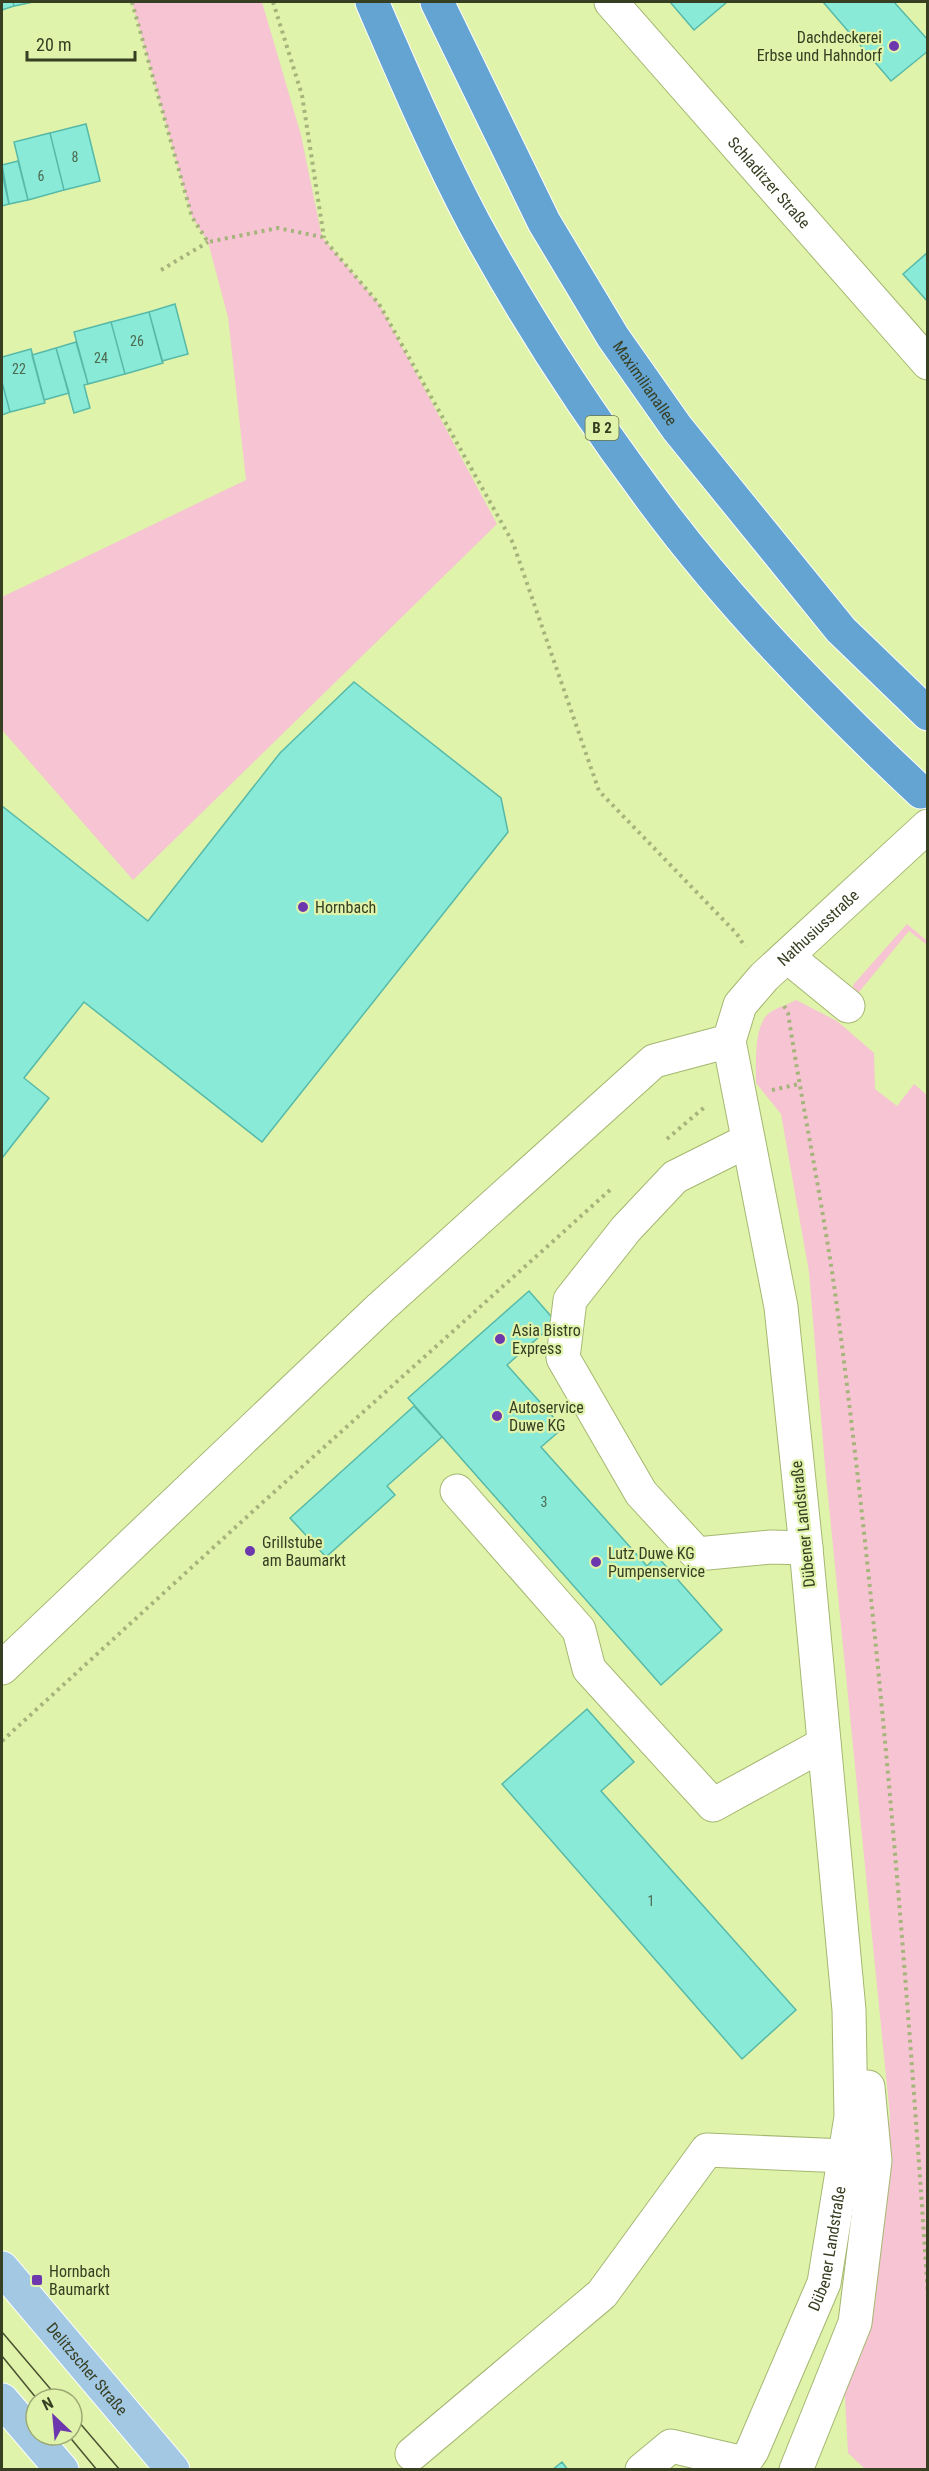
<svg xmlns="http://www.w3.org/2000/svg" width="929" height="2471" font-family="'Roboto Condensed',sans-serif">
  <rect width="100%" height="100%" fill="#dff3ab"/>
  <!-- green -->
  <path fill="#f6c4d2" d="M132,2h130l39,133 21,102 57,67 118,220 -364,356 -131,-150v-133l244,-117 -18,-163 -20,-75 -16,-25z
    M907,924l20,17v4l-18,-14 -54,66 -2,-12z
    M796,1000l41,21 37,32 1,36 22,17 17,-22 13,11v1374h-62l-17,-16 -4,-74 31,-75 15,-188 -65,-650 -16,-194 -28,-158 -25,-31c0,-18 -2,-53 10,-67 6,-7 21,-11 30,-16z"/>
  <!-- building -->
  <path fill="#89ead8" stroke="#57b9a8" stroke-width="1.5" d="M2,2h11l1,4 -12,4z
    M13,2h20l-19,4z
    M670,2h57l-33,28z
    M823,2h71l34,38v11l-37,30z
    M86,124l14,57 -36,9 -14,-57z
    M50,133l14,57 -36,10 -14,-58z
    M18,161l10,39 -19,4 -7,-39z
    M2,173l7,31 -7,2z
    M928,252v50l-25,-28z
    M175,304l13,50 -26,7 -13,-49z
    M149,312l14,51 -38,11 -14,-52z
    M111,322l14,52 -37,10 -14,-52z
    M76,342l12,42 -4,1 6,23 -16,5 -18,-65z
    M56,348l13,45 -25,7 -12,-45z
    M31,349l14,54 -35,9 -8,-30v-25z
    M2,382l8,30 -8,3z
    M354,682l147,116 7,34 -246,310 -178,-140 -60,76 25,20 -47,60v-352l146,115 132,-168z
    M529,1291l27,31 -49,43 56,63 -22,19 106,119 10,-10 65,74 -61,55 -253,-287z
    M414,1406l28,31 -55,49 8,9 -69,62 -36,-39z
    M587,1709l47,53 -33,29 195,219 -54,49 -240,-275z
    M562,2462l6,8h-16z"/>
  <g fill="none" stroke-linecap="round" stroke-linejoin="round">
    <defs>
      <g id="minor">
        <path id="s1" d="M611,2l317,361"/>
        <path d="M788,957l60,49"/>
        <path d="M747,1141l-72,36 -49,52 -56,71 -7,58 78,135 56,61 74,-7 35,1"/>
        <path d="M457,1491l122,139 10,39 124,136 111,-61"/>
        <path d="M2,1668l378,-360 274,-247 75,-20"/>
        <path d="M412,2454l190,-160 105,-144 138,6"/>
        <path d="M642,2470l29,-24 73,17"/>
        <path id="s2" d="M739,2470l13,-19 72,-168 27,-166 -2,-107 -43,-462 -25,-241 -52,-266 11,-36 24,-28 164,-151"/>
        <path d="M796,2470l59,-147 20,-162 -7,-74"/>
      </g>
      <g id="major">
        <path id="s3" d="M2,2268l171,202"/>
        <path d="M2,2400l60,70"/>
      </g>
      <g id="highway">
        <path d="M372,2c32,74 64,149 102,221 51,94 110,185 174,271 80,109 175,206 273,298"/>
        <path id="s4" d="M437,2l107,220 69,115 64,91 164,202 87,84"/>
      </g>
    </defs>
    <!-- minor casing -->
    <use href="#minor" stroke="#a5b771" stroke-width="35"/>
    <!-- major casing -->
    <use href="#major" stroke="#fff" stroke-width="35"/>
    <!-- highway casing -->
    <use href="#highway" stroke="#fff" stroke-width="35"/>
    <!-- path -->
    <path stroke="#a5b47b" stroke-width="4" stroke-dasharray="3 4.5" stroke-linecap="butt" d="M132,2l60,215 16,25 70,-14 44,9 57,67 134,239 86,248 138,143 8,13
      M273,2l29,93 22,143
      M161,270l47,-28
      M784,1006l4,7c15,98 36,196 49,294 43,328 69,658 91,988
      M772,1090l27,-6
      M667,1139l40,-34
      M2,1741l260,-238 348,-313"/>
    <!-- minor -->
    <use href="#minor" stroke="#fff" stroke-width="33"/>
    <!-- major -->
    <use href="#major" stroke="#a2c8e4" stroke-width="33"/>
    <!-- highway -->
    <use href="#highway" stroke="#64a4d2" stroke-width="33"/>
    <!-- tram -->
    <path stroke="#4a5331" stroke-width="1.5" d="M2,2332l57,67
      M2,2356l35,43
      M72,2414l48,56
      M68,2435l29,35"/>
  </g>
  <!-- markers -->
  <g fill="#6d37ad" stroke="#dff3ab" stroke-width="2">
    <circle cx="894" cy="46" r="6"/>
    <circle cx="303" cy="907" r="6"/>
    <circle cx="500" cy="1339" r="6"/>
    <circle cx="497" cy="1416" r="6"/>
    <circle cx="250" cy="1551" r="6"/>
    <circle cx="596" cy="1562" r="6"/>
    <rect x="31" y="2274" width="12" height="12" rx="3"/>
  </g>
  <g text-anchor="middle" dominant-baseline="central" stroke-width="4.5" stroke-linejoin="round" paint-order="stroke">
    <!-- number labels -->
    <g font-size="14" fill="#4c6a50">
      <text x="75" y="157">8</text>
      <text x="41" y="176">6</text>
      <text x="137" y="341">26</text>
      <text x="101" y="358">24</text>
      <text x="19" y="369">22</text>
      <text x="544" y="1502">3</text>
      <text x="651" y="1901">1</text>
    </g>
    <!-- shield labels -->
    <rect fill="#dff3ab" stroke="#69754b" stroke-width="1.5" x="585.5" y="416" width="33" height="24" rx="4.5"/>
    <g font-size="15" font-weight="bold" fill="#373f22">
      <text x="602" y="428">B 2</text>
    </g>
    <!-- poi labels -->
    <g font-size="16" fill="#373f22" stroke="#dff3ab" text-anchor="start">
      <text x="882" y="37" text-anchor="end">Dachdeckerei<tspan x="882" dy="18">Erbse und Hahndorf</tspan></text>
      <text x="315" y="907">Hornbach</text>
      <text x="512" y="1330">Asia Bistro<tspan x="512" dy="18">Express</tspan></text>
      <text x="509" y="1407">Autoservice<tspan x="509" dy="18">Duwe KG</tspan></text>
      <text x="262" y="1542">Grillstube<tspan x="262" dy="18">am Baumarkt</tspan></text>
      <text x="608" y="1553">Lutz Duwe KG<tspan x="608" dy="18">Pumpenservice</tspan></text>
      <text x="49" y="2271">Hornbach<tspan x="49" dy="18">Baumarkt</tspan></text>
    </g>
    <!-- street labels -->
    <g font-size="16" fill="#373f22" stroke="#dff3ab">
      <text stroke="none"><textPath href="#s1" startOffset="240">Schladitzer Straße</textPath></text>
      <text stroke="none"><textPath href="#s4" startOffset="435">Maximilianallee</textPath></text>
      <text stroke="none"><textPath href="#s2" startOffset="1606">Nathusiusstraße</textPath></text>
      <text transform="translate(803 1524) rotate(-96)">Dübener Landstraße</text>
      <text stroke="none"><textPath href="#s2" startOffset="240">Dübener Landstraße</textPath></text>
      <text stroke="none"><textPath href="#s3" startOffset="132">Delitzscher Straße</textPath></text>
    </g>
  </g>
  <!-- border -->
  <rect width="929" height="2471" fill="none" stroke="#373f22" stroke-width="6"/>
  <!-- north arrow -->
  <g transform="translate(54 2417) rotate(334)"><circle r="28" fill="#dff3ab" stroke="#9cab74" stroke-width="1.5"/>
  <path d="M0-4.5L10 22L0 15L-10 22Z" fill="#6d37ad"/>
  <text y="-9" font-size="16" font-weight="bold" text-anchor="middle" fill="#373f22">N</text>
  </g>
  <!-- scale -->
  <path d="M27 51v9h108v-9" fill="none" stroke="#373f22" stroke-width="3"/>
  <text x="36" y="51" font-size="18" fill="#373f22" stroke="#dff3ab" stroke-width="4.5" paint-order="stroke">20 m</text>
</svg>
